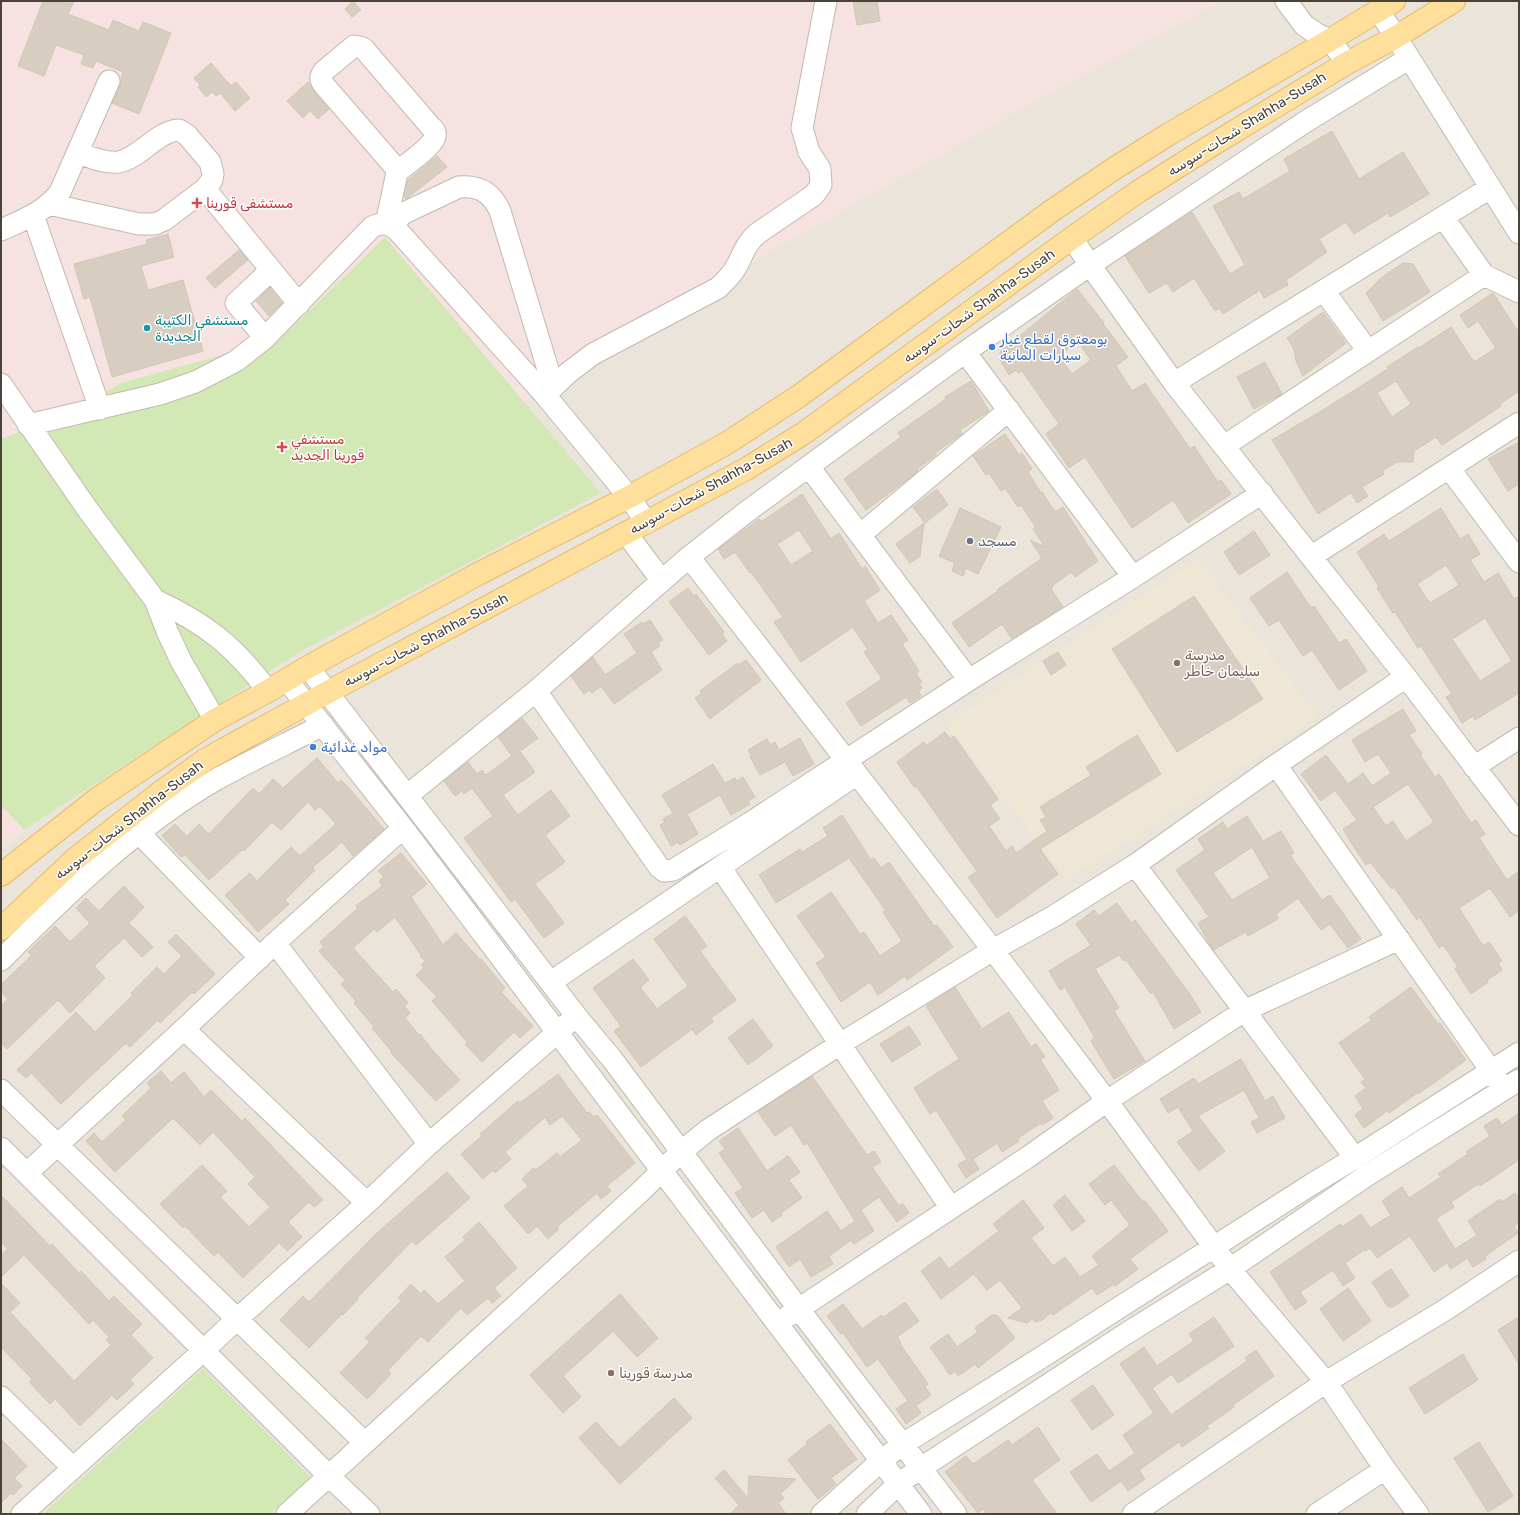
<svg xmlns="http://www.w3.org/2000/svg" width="1520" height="1515" font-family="Rubik,'Noto Naskh Arabic',sans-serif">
  <rect width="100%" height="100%" fill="#f6f2ec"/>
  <!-- residential -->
  <path fill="#eae4da" d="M1222,1h297v1513h-1518v-664l23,-20 279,-180 297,-157 -76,-91 48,-38 485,-275z"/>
  <!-- education -->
  <path fill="#eee7d6" d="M1198,559l121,158 -252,163 -121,-156z"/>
  <!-- medical -->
  <path fill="#f6e2e0" d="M1,1h1221l-165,88 -485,275 -48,38 77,91 -298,157 -279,180 -23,20z"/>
  <!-- green -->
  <path fill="#d3e9b5" d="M385,237l216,256 -298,157 -279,180 -23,-25v-366l65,-25 55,-31 159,-44z
    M203,1369l108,109 -41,36h-227z"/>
  <!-- building -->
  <path fill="#d7cec1" stroke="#d2c6b4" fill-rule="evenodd" d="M43,1h31l-6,13 41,16 4,-10 26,11 4,-9 28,11 -32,81 -27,-11 8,-17 1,-7 2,-7 -27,-11 -3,7 -12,-4 3,-9 -28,-10 -12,31 -26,-10z
    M353,1l8,9 -9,7 -7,-8z
    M853,1h24l3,20 -23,4z
    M211,63l20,23 5,-4 14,16 -15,13 -15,-18 -4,3 -4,-4 -6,5 -8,-10 2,-2 -6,-7z
    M308,82l7,11 14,16 -11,10 -8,-8 -7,7 -16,-17z
    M1332,131l27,48 44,-27 26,42 -39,23 -2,-4 -34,21 -8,-12 -27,17 8,13 -41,28 2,5 -24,13 -4,-8 -37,24 -4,-6 -4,3 -21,-33 -21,14 -6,-9 -18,10 -24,-37 67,-44 38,62 15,-9 -32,-59 26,-14 4,7 47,-28 -6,-12z
    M437,156l10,11 -41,32 -2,-3 4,-16z
    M168,234l6,23 -33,9 7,24 35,-10 20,71 -91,26 -22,-80 -6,2 -10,-35 73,-20 -1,-4z
    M239,250l9,10 -33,28 -9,-10z
    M1403,263l10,1 17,28 -47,29 -17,-28 15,-15z
    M270,287l12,16 -13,13 -13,-15z
    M1077,289l27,34 -1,1 25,33 -12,9 16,25 13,-8 45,66 4,-3 24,36 3,-2 10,14 -43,29 -15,-23 -41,28 -47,-71 -16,11 -23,-34 13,-10 -37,-53 -4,2 -2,-3 -7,5 -9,-15v-8zM1077,341l14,19 -19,14 -13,-18z
    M1493,293l26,40v58l-19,13 1,2 -59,39 -6,-8 -22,14 -1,11h-16l-15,9 2,3 -22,13 6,9 -11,7 -6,-10 -33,21 -46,-74 51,-30 65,-41 -1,-2 31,-20 1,1 32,-21 23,35 22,-14 -18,-27 -10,7 -8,-13zM1396,381l15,23 -19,13 -15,-24z
    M1323,312l23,31 -43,33 -7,-15 -2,-12 -7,-11z
    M1265,362l17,32 -28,15 -17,-32z
    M971,381l18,30 -29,19 2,4 -27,19 1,2 -19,14 1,2 -11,9 -41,30 -22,-31 57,-42 -3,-4 48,-34 -1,-2z
    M1005,434l14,21 3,-2 10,16 -4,3 13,21 1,-1 13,20 8,-5 35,54 -23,16 -4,-5 -19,14 1,1 -2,2 12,18 -51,32 -10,-15 -33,23 -17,-24 46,-32 -1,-1 45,-32 -12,-18 15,7 -12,-18 2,-2v-1l-14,-21 -3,2 -13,-19 -4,3 -12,-18 -3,2 -13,-19z
    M1519,442v42l-11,7 -20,-32z
    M937,489l11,16 -23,18 -12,-16z
    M802,494l29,45 8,-6 23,36 3,-3 15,24 -16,11 14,22 13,-8 17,25 -6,4 17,27 -3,3 6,8 -3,2 3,4 -4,2 3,6 -11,7 -4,-6 -45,29 -15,-23 36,-24 -18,-27 4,-2 -15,-23 -52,35 -27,-40 9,-5 -32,-45 -1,1 -15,-21 -11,7 -6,-10 41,-30 2,3zM799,530l14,21 -22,14 -14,-21z
    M960,508l41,19 -23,47 -12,-6 -3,8 -11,-5 3,-8 -16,-7z
    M1441,508l19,31 8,-5 12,20 -10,6 14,22 14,-9 16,26 5,-3v97l-44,27 -2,-4 -11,7 -16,-26 6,-3 -31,-48 -3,2 -23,-36 -2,1 -16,-25 2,-1 -22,-35 27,-18 5,7zM1446,565l13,20 -29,18 -13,-19zM1485,618l27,43 -32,20 -28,-42z
    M924,523l-4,33 -10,7 -14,-19z
    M1254,531l16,24 -31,20 -15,-23z
    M1287,572l24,36 3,-2 25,37 7,-4 21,32 -28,19 -27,-40 -9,6 -24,-36 -10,6 -19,-28z
    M688,588l6,8 2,-2 28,38 -2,2 5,7 -18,14 -40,-53z
    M1194,596l69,103 -86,53 -65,-103z
    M650,620l13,20 -5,3 2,3 -9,6 11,18 -48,34 -13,-18 -9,7 -3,-3 -5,4 -13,-18 22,-19 12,18 32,-22 -13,-19 18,-12 1,2z
    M1058,652l8,13 -15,10 -8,-14z
    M746,660l15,20 -51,39 -15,-21 7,-5 -2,-2 38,-28 1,2z
    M1403,709l13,22 -7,4 13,19 -2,1 15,22 4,-3 32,49 5,-3 9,14 -6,4 28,42 12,-9v39l-9,7 -20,-29 -31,20 24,38 6,-4 13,19 -4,2 4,7 -15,10 1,2 -17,12 -16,-25 3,-2 -15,-22 -4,3 -19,-31 -3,3 -23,-33 -2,2 -22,-27 -4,3 -14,-21 -9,-15 14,-9 -22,-30 -14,11 -20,-27 25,-19 22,29 15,-11 9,13 19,-13 -13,-19 -13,8 -13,-22zM1408,784l26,38 -28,19 -13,-20 -7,5 -13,-19z
    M522,718l16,20 -18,13 15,21 -32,23 15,20 33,-25 19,26 -25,19 20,27 -30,22 29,39 -20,15 -29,-39 -4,3 -47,-64 29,-22 -21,-28 -8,6 -2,-3 -7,5 -11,-15 24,-19 9,12 5,-4 4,5 26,-19 -14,-19z
    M945,732l5,7 4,-3 44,63 -8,6 10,14 -11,7 17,25 6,-5 4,7 31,-22 -7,-11 6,-3 -6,-10 51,-32 -5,-8 51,-32 24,39 -121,75 18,25 -61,44 -29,-41 9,-6 -61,-85 -2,1 -17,-25 27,-20 2,4z
    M800,738l14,26 -21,12 -8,-14 -25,13 -10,-18 2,-1 -4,-6 19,-11 3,6 5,-3 4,8z
    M317,758l21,25 3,-3 7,7 36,42 -31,27 -11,-14 -30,26 3,2 -30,30 4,4 -31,28 -33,-37 25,-22 7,8 34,-34 9,9 36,-32 -16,-18 -5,4 -7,-8 -27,28 -9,-8 -28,29 -2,-1 -33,30 -24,-25 -4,2 -19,-21 13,-12 12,12 12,-12 10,10 44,-46 6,6 14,-15 10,9z
    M713,764l12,19 10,-5 2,3 6,-4 12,20 -7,4 2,3 -19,11 -11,-20 -33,19 11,20 -18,11 -2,-3 -7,4 -11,-21 5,-3 -2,-3 10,-6 -11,-18z
    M842,815l29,45 3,-2 7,10 8,-6 45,64 3,-1 16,22 -46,33 -2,-4 -27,19 -8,-13 -29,20 -25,-39 10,-6 -29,-41 34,-24 29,42 4,-2 16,24 22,-15 -19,-29 3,-1 -37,-53 -73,45 -17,-28 41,-26 2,3 26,-16 -5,-8z
    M1247,816l16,25 18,-10 13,22 -4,2 32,45 8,-5 31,44 -13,9 -18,-24 -9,6 -23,-32 -22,16 2,5 -30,17 -2,-4 -33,18 -15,-27 11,-6 -33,-47 29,-20 -7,-11 25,-17 4,7zM1252,847l18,31 -38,22 -19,-27z
    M401,853l26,31 -16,13 32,48 13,-12 24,27 1,-1 24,29 -4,4 32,34 -13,12 -6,-6 -32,30 -17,-18 2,-2 -35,-41 5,-4 -21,-22 8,-7 -3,-3 4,-4 -5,-5 1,-1 -26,-38 -18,15 -3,-3 -21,19 40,44 3,-3 12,14 -4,3 6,7 -5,5 14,17 1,-1 13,17 27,29 -24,21 -45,-48 1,-1 -20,-24 2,-1 -20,-24 2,-2 -15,-17 4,-4 -26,-29 5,-4 -4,-5 38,-34 -2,-2 26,-20 -3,-5 5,-4 -6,-6z
    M124,886l20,21 -15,16 24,24 -11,10 -18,-19 -30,28 11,12 -35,35 -12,-13 -51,49 -6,-6v-37l7,-7 -7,-7v-7l31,-30 -4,-3 27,-26 15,16 20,-19 -14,-15 10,-10 13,13z
    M1117,903l14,20 4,-3 54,73 12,19 -27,17 -21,-37 -2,2 -25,-34 -2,1 -5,-6 -24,14 24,39 -5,3 31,50 -31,18 -23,-38 4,-3 -30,-51 -5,3 -11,-19 42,-26 -15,-21 18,-14 5,6z
    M685,916l22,30 -7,5 36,49 -25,18 2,4 -17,13 -4,-6 -51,38 -27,-36 7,-5 -28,-38 40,-29 16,21 -9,7 17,22 31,-23 -34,-47z
    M176,934l39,40 -21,20 -2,-2 -32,31 -2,-3 -28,27 -4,-4 -65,61 -30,-31 -5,5 -9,-8 59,-58 19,20 38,-37 -2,-2 26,-26 7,7 18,-18 -14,-14z
    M955,987l27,42 27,-17 22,35 5,-3 9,13 -5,2 19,31 -17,11 11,17 -11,7 -1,-2 -23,15 1,3 -17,11 -5,-9 -24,16 6,10 -13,9 -8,-13 9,-6 -31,-49 -6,4 -16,-26 45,-29 -33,-53z
    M1411,987l27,37 2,-1 26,37 -48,34 -1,-1 -28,20 -2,-2 -23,17 -9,-13 8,-7 -8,-12 11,-8 -5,-6 4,-3 -26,-36 33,-23 -3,-3z
    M753,1019l20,27 -25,19 -20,-27z
    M909,1026l12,18 -29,18 -12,-18z
    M1241,1059l24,42 8,-5 12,22 -28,15 -6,-11 8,-4 -15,-28 -46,26 27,35 -26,20 -22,-29 16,-11 -15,-24 -10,6 -8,-14 34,-21 4,6z
    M161,1071l10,12 13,-11 20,25 7,-7 31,31 3,-3 78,82 -9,7 -5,-5 -21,20 14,15 -15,14 -8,-8 -36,35 -25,-26 -4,4 -29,-30 -2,2 -23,-24 42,-39 25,26 -7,6 29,30 21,-20 -22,-23 7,-7 -42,-45 -13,13 -27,-27 -58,54 -29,-31 8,-8 8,9 24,-22 -4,-4 29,-28 -4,-5z
    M558,1074l29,39 2,-1 5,5 3,-2 38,48 -28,23 4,5 -10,8 -4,-6 -40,34 2,2 -11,10 -11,-13 -9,8 -24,-28 24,-20 -6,-7 11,-11 3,2 21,-17 3,4 22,-17 -20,-24 -12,9 -5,-8 -40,35 6,7 -16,14 -2,-3 -10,9 -22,-25 21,-18 -2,-2 38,-33 2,2z
    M812,1076l55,79 7,-4 7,11 -9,5 27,39 4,-2 6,9 -12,9 -18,-25 -18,13 13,21 -20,13 -3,-4 -22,16 4,8 -22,13 -11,-18 -11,8 -13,-20 51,-36 14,20 14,-10 -48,-78 -3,2 -13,-20 -16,11 -17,-24z
    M1519,1113v47l-39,26 -2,-2 -27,18 3,5 -18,12 19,30 22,-14 -9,-14 32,-22 2,3 13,-9 4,6v23l-5,4 4,7 -33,23 1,3 -13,8 -6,-9 -16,11 -4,-6 -13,9 -24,-36 -33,22 -7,-10 -5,3 -1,-1 -19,13 10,15 -12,8 -10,-16 -33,22 7,10 -12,8 -25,-38 70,-48 2,3 19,-13 9,14 21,-13 -9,-14 20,-14 7,11 32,-21 -3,-3 30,-20 -2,-2 24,-16 -6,-10 13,-8 5,7z
    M738,1128l29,43 21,-15 12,16 -11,8 13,18 -21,15 1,2 -10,7 -8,-12 -12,8 -17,-25 8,-5 -24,-35 6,-4 -6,-8z
    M1114,1165l29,37 2,-1 23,30 -38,28 8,10 -23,17 -1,-2 -17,11 -5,-7 -39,27 -1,-3 -10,8 -6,2 -4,-3 -5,4 -19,-5 14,-10 -22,-28 -13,10 -13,-16 -33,25 -20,-28 19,-14 9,12 50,-38 -6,-7 30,-24 21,28 -13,10 22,28 12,-9 15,20 19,-12 -7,-9 38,-31 -19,-25 -6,5 -16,-21z
    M447,1172l23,26 -54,47 -4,-4 -55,57 1,1 -15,16 -1,-1 -33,34 -29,-28 23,-24 6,6 70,-71z
    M1,1195l49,51 2,-2 27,29 2,-2 28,30 5,-5 28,28 -11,11 22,23 -23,22 4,4 -17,16 -5,-5 -32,31 -25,-27 -5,5 -21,-22 3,-3 -31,-32v-64l19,20 -10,9 64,69 37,-36 -5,-5 3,-3 -16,-17 -4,4 -65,-69 -23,22v-22l7,-6 -7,-7z
    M1065,1195l20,26 -13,10 -19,-26z
    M479,1222l38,46 -23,20 7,8 -9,7 -4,-5 -21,17 -6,-7 -33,34 -7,-6 -33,34 3,4 -24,25 -27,-26 30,-31 -5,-4 36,-37 -3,-3 13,-14 10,10 3,-4 14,14 27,-23 -20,-24 20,-17 -2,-3z
    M1391,1269l18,27 -16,11h-5l-16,-25z
    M1348,1288l23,33 -28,20 -23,-32z
    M620,1294l38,44 -21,19 -24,-26 -50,45 18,21 -18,16 -33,-38z
    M905,1302l14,19 -22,16 4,6 -1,1 28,40 -3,3 6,8 -15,11 5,7 -15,11 -10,-15 12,-8 -30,-42 -11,8 -24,-34 -2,1 -14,-18 16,-12 19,25 20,-14 2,2z
    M992,1315h5l18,23 -37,30 -3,-4 -17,12 -3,-5 -5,4 -20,-28 18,-13 9,13 21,-15 -3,-4z
    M1214,1317l20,29 -56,37 -6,-9 -20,14 19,27 76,-54 -2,-3 11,-8 18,26 -41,29 1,2 -27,19 2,2 -27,19 -3,-5 -40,28 6,9 -17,12 -7,-10 -30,21 -21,-30 27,-18 12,17 26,-18 -12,-18 31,-22 -34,-49 24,-17 13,19 37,-25 -5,-7z
    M1519,1317v47l-21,-34z
    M1463,1354l15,26 -53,34 -16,-26z
    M1093,1385l21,30 -22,15 -21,-30z
    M674,1398l18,20 -72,66 -41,-46 17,-16 24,26z
    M830,1424l27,35 -26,19 5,6 -18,15 -30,-39 19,-16 -1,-2z
    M1038,1427l22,33 -28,20 25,34h-70l-4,-5 -5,4 -33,-41 21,-16 7,8 35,-24 4,5z
    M1,1439l26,27 -13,12 8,8 -9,9 -2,-2 -10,10z
    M1479,1442l34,54 -25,16 -34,-54z
    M724,1470l24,28 1,-22 47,3 -16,15 4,4 -6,5 8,11h-56l9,-9 -24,-27z"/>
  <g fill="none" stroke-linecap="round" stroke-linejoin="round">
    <defs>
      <path id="minor" d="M1286,1l18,24 13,9 13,6 17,23
        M1378,10l18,27 123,196
        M354,46l6,1 4,2 67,78c3,2 5,5 4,9 0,8 -25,26 -33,32h-4l-4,-2 -70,-81c-4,-5 -4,-9 0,-14z
        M205,189l94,115
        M49,204l90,20h16l9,-4 41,-31 7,-9 1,-6 -3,-12 -23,-27 -8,-5c-22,1 -39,28 -60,32 -13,2 -29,-5 -42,-9
        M33,215l67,194
        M1443,217l41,58 35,17
        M386,224l12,-56
        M393,226l9,-12 57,-27c20,-2 33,6 41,24l53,175
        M1,230c22,-10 44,-18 59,-38l49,-111
        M1072,238l18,27 84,118 232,294 113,148
        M1324,291l44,60
        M265,338l-29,-35 35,-33
        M965,352l168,225
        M1174,383l316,-195
        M1,384l87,126 67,90 12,31 14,30 34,59
        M545,395l23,-22 25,-19 125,-66c6,-6 12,-11 17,-19 9,-15 9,-24 23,-36l56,-38 7,-10 -1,-16 -11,-17 -7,-24 24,-127
        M28,425l132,-31 35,-12 41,-21 29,-23 107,-111c10,-5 18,-4 26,4l147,164 84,102 18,26
        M1224,446l260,-171
        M809,467l160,213
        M1449,468l70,94
        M626,533l36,48
        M860,535l149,-125
        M1312,556l207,-133
        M689,557l304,393 114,151 123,168 96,113 59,87 33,45
        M155,600c52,24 79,46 113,91
        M308,667l269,350 35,42 186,249 158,206
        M287,680l116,148 518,686
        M536,691l123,176 5,4 9,-1 77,-47 219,-143 164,-103 129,-84
        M1276,765l223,317
        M1474,767l45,-29
        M408,795l128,-104 153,-134 56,-44 220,-161 125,-87 215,-143 103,-63
        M139,833l121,125
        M1135,865l220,293
        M720,867l231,341
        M275,943l154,201
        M1,960c66,-66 135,-134 216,-181 35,-19 71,-36 106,-54
        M551,982l306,-208
        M184,1029l183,174
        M1,1090l364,353
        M1,1148l328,328 40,38
        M27,1173l157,-144 91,-86 128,-115
        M788,1316l240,-159 79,-56 137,-90 155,-72
        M1,1397l72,71
        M22,1514l181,-163 34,-32 130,-116 62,-59 138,-120
        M287,1514l352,-321 42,-41 27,-22 132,-86 153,-94 61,-34 81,-51 141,-100 130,-88
        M822,1514l60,-54 21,-16 139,-87 270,-173 43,-26 164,-105
        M867,1514l31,-30 23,-16 206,-135 103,-64 136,-93 153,-96
        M1133,1514l193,-132 119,-72 74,-49
        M1317,1514l68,-45"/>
      <path id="major" d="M1,875l96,-76 118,-79 53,-29 40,-24 170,-93 151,-77 98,-54 72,-47 254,-186 62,-42 54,-34 161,-94 64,-39
        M1,929l74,-70 86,-67 44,-32 123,-68 418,-223 58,-36 268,-195 67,-47 78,-49 130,-79 49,-26 58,-36"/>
    </defs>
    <!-- minor casing -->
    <use href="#minor" stroke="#c1baae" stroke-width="23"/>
    <!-- major casing -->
    <use href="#major" stroke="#e5bc6a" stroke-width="24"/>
    <!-- minor -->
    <use href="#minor" stroke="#fff" stroke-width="21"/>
    <!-- major -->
    <use href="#major" stroke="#fedf9c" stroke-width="22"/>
  </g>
  <!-- markers -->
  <g fill="#e0444e" stroke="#fff" stroke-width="1.5">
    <path d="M195 197h4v4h4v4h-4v4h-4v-4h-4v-4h4z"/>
    <path d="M280 441h4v4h4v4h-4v4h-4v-4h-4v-4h4z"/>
  </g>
  <circle fill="#0f9aa8" stroke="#fff" stroke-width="1.5" cx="147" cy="328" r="4"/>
  <g fill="#3f7fe0" stroke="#fff" stroke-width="1.5">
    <circle cx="992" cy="347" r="4"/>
    <circle cx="313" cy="747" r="4"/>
  </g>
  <circle fill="#6b7280" stroke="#fff" stroke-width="1.5" cx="970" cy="541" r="4"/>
  <g fill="#8d6e63" stroke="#fff" stroke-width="1.5">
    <circle cx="1177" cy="663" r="4"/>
    <circle cx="611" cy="1373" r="4"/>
  </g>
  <g text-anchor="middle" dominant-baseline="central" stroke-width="3" stroke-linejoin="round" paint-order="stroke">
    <!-- street labels -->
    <g font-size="14" fill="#4a4339" stroke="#fff">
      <text transform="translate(1247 124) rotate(-32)">شحات-سوسه Shahha-Susah</text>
      <text transform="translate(979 306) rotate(-36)">شحات-سوسه Shahha-Susah</text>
      <text transform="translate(711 486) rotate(-29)">شحات-سوسه Shahha-Susah</text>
      <text transform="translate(426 640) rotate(-28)">شحات-سوسه Shahha-Susah</text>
      <text transform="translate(129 820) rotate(-38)">شحات-سوسه Shahha-Susah</text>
    </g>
    <!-- health labels -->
    <g font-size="14" fill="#be3a42" stroke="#fff" text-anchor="start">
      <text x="206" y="203">مستشفى قورينا</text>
      <text x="291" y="439">مستشفي<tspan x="291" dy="16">قورينا الجديد</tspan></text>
    </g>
    <!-- culture labels -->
    <g font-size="14" fill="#0d838f" stroke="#fff" text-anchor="start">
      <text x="155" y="320">مستشفي الكتيبة<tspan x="155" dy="16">الجديدة</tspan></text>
    </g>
    <!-- shop labels -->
    <g font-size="14" fill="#366cbe" stroke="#fff" text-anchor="start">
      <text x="1000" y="339">بومعتوق لقطع غيار<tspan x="1000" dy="16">سيارات المانية</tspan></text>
      <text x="321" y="747">مواد غذائية</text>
    </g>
    <!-- worship labels -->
    <g font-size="14" fill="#5b616d" stroke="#fff" text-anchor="start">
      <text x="978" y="541">مسجد</text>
    </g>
    <!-- education labels -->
    <g font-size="14" fill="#785e54" stroke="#fff" text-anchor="start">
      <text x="1185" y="655">مدرسة<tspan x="1185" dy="16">سليمان خاطر</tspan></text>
      <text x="619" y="1373">مدرسة قورينا</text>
    </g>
  </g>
  <!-- border -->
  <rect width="1520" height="1515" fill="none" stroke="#4a4339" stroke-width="4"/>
</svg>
